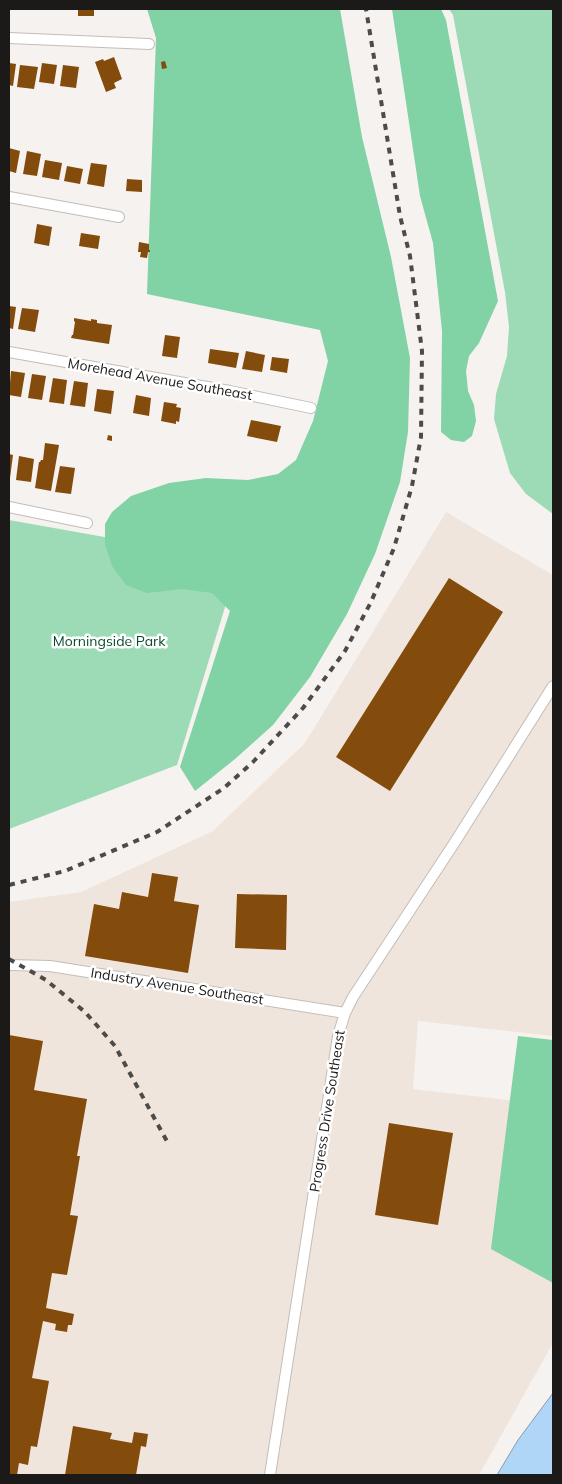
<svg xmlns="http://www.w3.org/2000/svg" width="562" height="1484" font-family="Mulish,sans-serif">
  <rect width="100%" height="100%" fill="#f6f2ef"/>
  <!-- built -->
  <path fill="#f0e5dc" d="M446,512l107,63v461l-135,-15 -5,68 137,16 3,108v130l-74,132h-470v-573l72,-10 132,-61 92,-88z"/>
  <!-- green -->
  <path fill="#9ddab6" d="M449,9h104v505l-27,-20 -16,-21 -16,-54 2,-25 11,-38 2,-29 -4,-35 -52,-277z
    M9,520l230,41 -62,204 -168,64z"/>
  <!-- forest -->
  <path fill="#81d2a5" d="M147,9h193l22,128 29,120 19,101 -2,74 -8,50 -25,72 -28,60 -37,63 -37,48 -38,34 -40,32 -15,-24 50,-156 -18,-18 -30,-4 -35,4 -21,-8 -14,-19 -7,-22v-20l7,-12 19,-16 38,-13 37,-5 42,2 30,-6 18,-14 17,-39 15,-60 -8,-31 -173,-36 9,-256z
    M392,9h49l5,11 52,281 -19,42 -10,13 -3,15 2,20 6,14 2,16 -4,15 -8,6 -13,-2 -10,-8 1,-101 -9,-88 -13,-47z
    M518,1036l35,4v243l-62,-34z"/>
  <!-- water -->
  <path fill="#afd5f7" stroke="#839db4" d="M553,1393v82h-56l21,-35z"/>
  <!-- building -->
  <path fill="#834b0c" d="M78,9h16v7h-16z
    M114,57l8,22 -8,4 2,5 -10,4 -11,-30 8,-3 1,2z
    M165,61l2,7 -5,1 -1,-7z
    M9,63l7,1 -3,22 -4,-1z
    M42,63l15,2 -3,19 -15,-2z
    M20,65l18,2 -4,22 -17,-2z
    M63,65l16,2 -3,21 -16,-2z
    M9,148l11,3 -4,22 -7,-2z
    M27,151l14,3 -4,22 -14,-2z
    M45,160l17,3 -3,17 -17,-3z
    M91,163l16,2 -3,22 -17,-3z
    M67,166l16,3 -3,15 -16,-3z
    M127,179l15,1v12l-16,-1z
    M37,224l15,3 -3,19 -15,-3z
    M81,233l19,3 -2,13 -19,-3z
    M139,242l10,2v6h1v2h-2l-1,6 -7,-1 1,-5h-3z
    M9,306l7,1 -3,22 -4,-1z
    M22,308l17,2 -4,22 -17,-3z
    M74,318l17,3v-2l6,1v3l15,2 -3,19 -38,-6 1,-3h1l2,-13 -1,-1z
    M165,335l15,2 -3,21 -15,-2z
    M210,349l29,4 -3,15 -28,-5z
    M246,351l19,4 -3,17 -20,-3z
    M272,357l17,2 -2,14 -17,-3z
    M11,371l14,2 -4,24 -12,-2z
    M32,374l14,2 -4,24 -14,-2z
    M53,378l14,2 -3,24 -15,-2z
    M74,381l14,2 -3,24 -15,-2z
    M97,389l17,2 -3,23 -17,-3z
    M136,395l15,3 -2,18 -16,-3z
    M164,402l13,2 -1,3 5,1 -2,14 -3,-1v3l-15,-3z
    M251,420l30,6 -4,16 -30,-6z
    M108,435l4,1v5l-5,-1z
    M45,443l14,2 -8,46 -16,-3 4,-26h1l1,-2h2z
    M9,454l4,1 -3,23h-1z
    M19,456l15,3 -3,23 -15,-2z
    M60,466l15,2 -4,26 -16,-2z
    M449,578l54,34 -113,179 -54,-34z
    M152,873l26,4 -4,24 25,4 -11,68 -103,-17 9,-52 25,5 3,-17 26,5z
    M237,894l50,1 -1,55 -51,-2z
    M9,1035l34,6 -9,49 53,9 -10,57h3l-10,59 8,1 -11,59 -15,-2 -6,35 28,6 -2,11h-4l-1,7 -12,-2 1,-6 -13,-3 -11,57 17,3 -12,66 -6,-1 -3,19 -9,-2 -2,12h-8z
    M389,1123l64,10 -15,92 -63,-10z
    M73,1426l39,7 -2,6 22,4 2,-11 14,2 -2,13 -5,-1 -5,29h-71z"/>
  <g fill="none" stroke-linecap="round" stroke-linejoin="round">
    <defs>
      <path id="street" d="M9,38l140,6
        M9,197l110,20
        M9,352l221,39 81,17
        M9,507l78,16
        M9,965l41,1 295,47
        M270,1475l68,-439 7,-23 8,-16 102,-155 98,-156"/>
    </defs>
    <!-- street casing -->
    <use href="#street" stroke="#c1bdba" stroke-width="12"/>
    <!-- street -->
    <use href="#street" stroke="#fff" stroke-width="10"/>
    <!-- rail -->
    <path stroke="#4c4b49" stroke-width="4" stroke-dasharray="6 6" stroke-linecap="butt" d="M9,885l56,-14 92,-39 67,-44 29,-26 50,-54 42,-57 26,-49 23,-54 18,-62 9,-49 1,-86 -12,-95 -10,-40 -34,-207
      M9,959l37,21 39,32 30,34 54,99"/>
  </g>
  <g text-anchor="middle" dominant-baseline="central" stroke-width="5" stroke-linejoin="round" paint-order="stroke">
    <!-- street labels -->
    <g font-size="14" fill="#1b1a19" stroke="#fff">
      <text transform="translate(160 379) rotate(10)">Morehead Avenue Southeast</text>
      <text transform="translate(177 986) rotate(9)">Industry Avenue Southeast</text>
      <text transform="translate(327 1111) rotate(-81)">Progress Drive Southeast</text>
    </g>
    <!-- park labels -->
    <g font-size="14" fill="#0a4b2f" stroke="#fff">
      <text x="109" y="641">Morningside Park</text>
    </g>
  </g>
  <!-- border -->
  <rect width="562" height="1484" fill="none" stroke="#1b1a19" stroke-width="20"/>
</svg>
